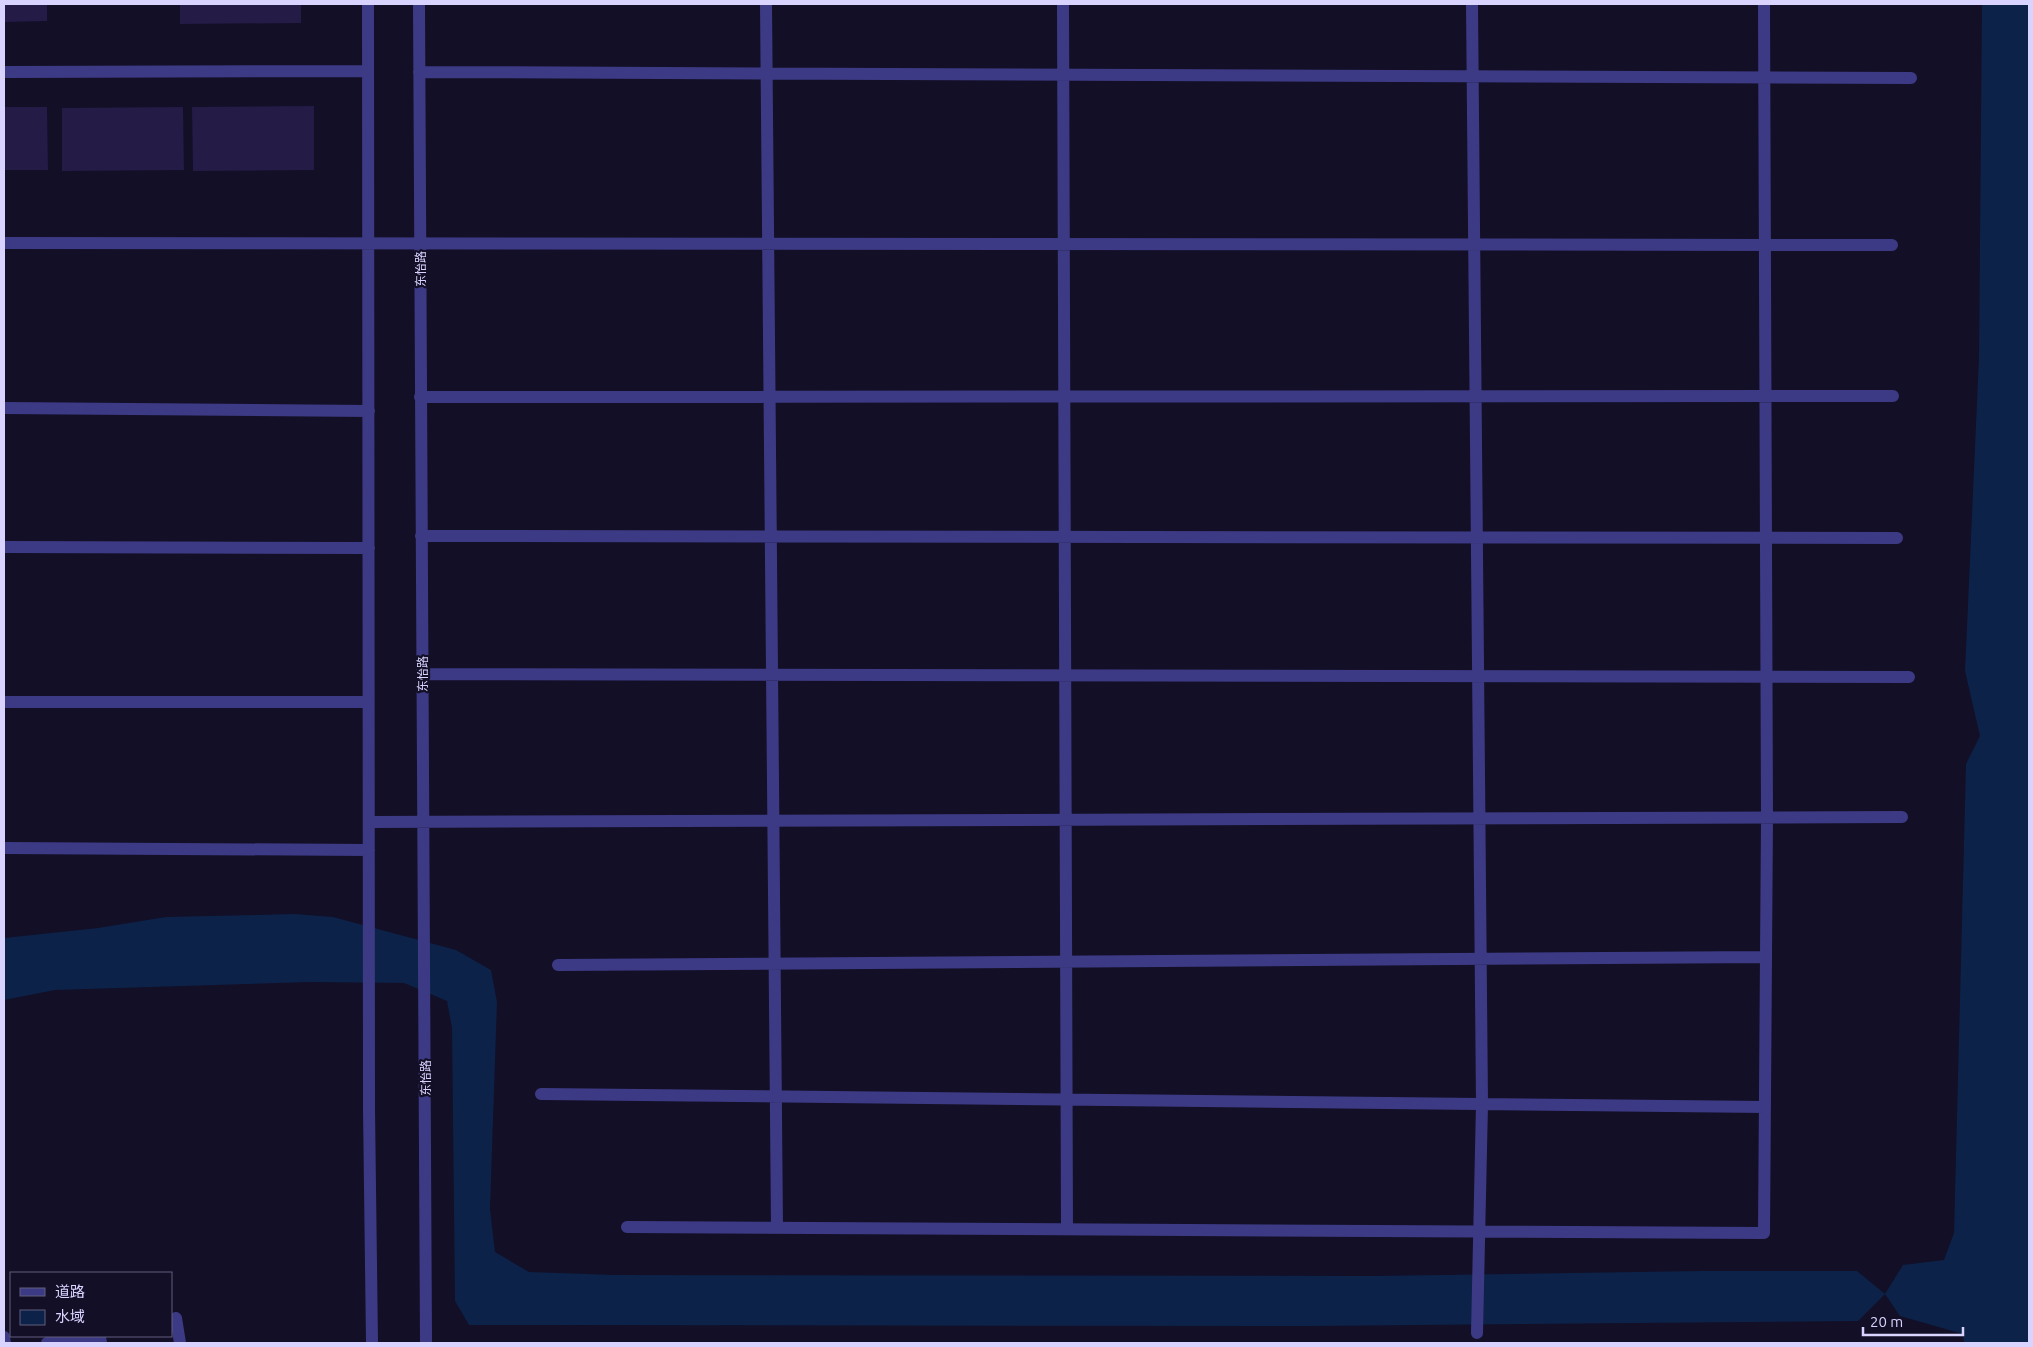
<svg xmlns="http://www.w3.org/2000/svg" width="2033" height="1347" font-family="Ubuntu,'Noto Sans SC',sans-serif">
  <rect width="100%" height="100%" fill="#130f26"/>
  <!-- water -->
  <path fill="#0c2248" d="M1982,4h47v1339h-65l-1,-9 -63,-18 -15,-22 -27,27 -547,5 -842,-1 -14,-24 -3,-273 -5,-27 -43,-18 -93,-1 -256,8 -51,10v-62l94,-10 68,-11 129,-3 38,3 123,33 35,20 6,32 -7,207 5,43 34,20 86,3 758,1 327,-5h157l28,23 18,-29 41,-5 10,-27 12,-469 14,-28 -15,-65 14,-314z"/>
  <!-- building -->
  <path fill="#241b47" d="M4,4h43v17l-43,1z
    M180,4h121v19l-121,1z
    M314,106v64l-121,1 -1,-64z
    M4,107h43l1,63h-44z
    M183,107l1,63 -122,1v-63z"/>
  <g fill="none" stroke-linecap="round" stroke-linejoin="round">
    <!-- minor -->
    <path stroke="#3d3a85" stroke-width="12" d="M368,4l1,1105 3,234
      M419,4l7,1339
      M766,4l11,1223
      M1063,4l4,1225
      M1472,4l10,1100 -5,229
      M4,72l364,-1
      M419,72l1492,6
      M4,243l1888,2
      M420,397l1473,-1
      M4,408l365,3
      M421,536l1476,2
      M4,547l365,1
      M422,674l1487,3
      M4,702h364
      M369,822l1533,-5
      M4,848l365,2
      M558,965l1208,-8
      M541,1094l1224,13
      M627,1227l1137,6 3,-415 -3,-814
      M176,1318l4,25
      M4,1337l1,6
      M47,1343l53,-6 1,6"/>
  </g>
  <g text-anchor="middle" dominant-baseline="central" stroke-width="4.5" stroke-linejoin="round" paint-order="stroke">
    <!-- street labels -->
    <g font-size="12" fill="#d9d4ff" stroke="#130f26">
      <text transform="translate(420 269) rotate(-90)">东怡路</text>
      <text transform="translate(422 674) rotate(-90)">东怡路</text>
      <text transform="translate(425 1078) rotate(-90)">东怡路</text>
    </g>
  </g>
  <!-- border -->
  <rect width="2033" height="1347" fill="none" stroke="#d9d4ff" stroke-width="10"/>
  <!-- legend -->
  <rect x="10" y="1272" width="162" height="65" fill="#130f26" stroke="#625e7d"/>
  <rect x="20" y="1288" width="25" height="8" fill="#3d3a85" stroke="#625e7d"/>
  <text x="55" y="1297" font-size="15" fill="#d9d4ff">道路</text>
  <rect x="20" y="1310" width="25" height="15" fill="#0c2248" stroke="#625e7d"/>
  <text x="55" y="1322" font-size="15" fill="#d9d4ff">水域</text>
  <!-- scale -->
  <path d="M1863 1327v8h100v-8" fill="none" stroke="#d9d4ff" stroke-width="2.5"/>
  <text x="1870" y="1327" font-size="15" fill="#d9d4ff" stroke="#130f26" stroke-width="4" paint-order="stroke">20 m</text>
</svg>
